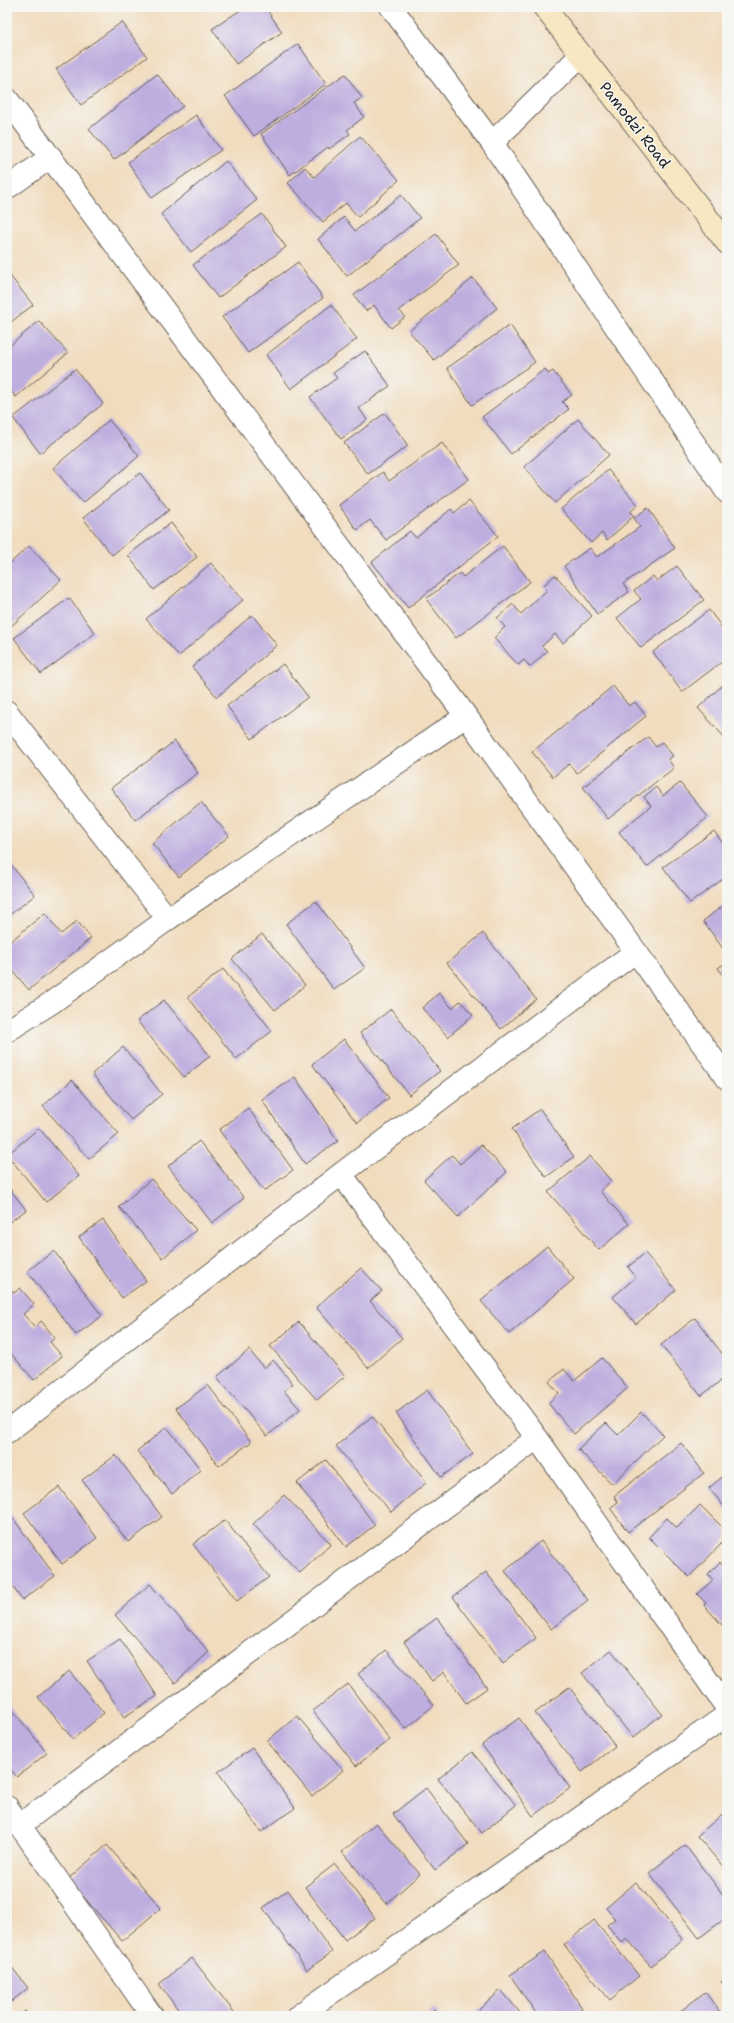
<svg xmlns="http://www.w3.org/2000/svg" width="734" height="2023" font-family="'Shantell Sans',sans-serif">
  <rect width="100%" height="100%" fill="#f6f6f2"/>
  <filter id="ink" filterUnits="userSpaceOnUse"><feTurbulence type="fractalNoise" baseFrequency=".025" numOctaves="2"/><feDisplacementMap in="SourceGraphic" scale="8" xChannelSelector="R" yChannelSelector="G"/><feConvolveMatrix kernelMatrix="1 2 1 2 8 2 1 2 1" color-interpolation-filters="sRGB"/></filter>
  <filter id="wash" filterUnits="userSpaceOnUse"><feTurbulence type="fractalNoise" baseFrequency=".012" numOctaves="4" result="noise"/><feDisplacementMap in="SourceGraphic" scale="16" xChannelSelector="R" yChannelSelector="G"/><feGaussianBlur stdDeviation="0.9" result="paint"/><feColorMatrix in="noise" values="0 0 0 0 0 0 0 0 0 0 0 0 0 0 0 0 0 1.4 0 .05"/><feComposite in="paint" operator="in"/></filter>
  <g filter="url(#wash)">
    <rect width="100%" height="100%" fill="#f1dcbe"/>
    <g id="blocks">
      <!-- building -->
      <path fill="#beaddf" d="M245,7h20l17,25 -46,32 -24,-35z
        M122,22l25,35 -66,48 -25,-36z
        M298,44l28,40 -72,52 -29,-40z
        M157,74l26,32 -69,54 -25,-31z
        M345,74l17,24 -8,5 10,14 -17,13 3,4 -21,15 -1,-2 -38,28 -29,-41z
        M196,115l25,35 -69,48 -24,-36z
        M360,136l39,44 -41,37 -12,-14 -23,19 -35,-39 17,-16 9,10z
        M226,161l31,39 -66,52 -30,-38z
        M401,195l19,23 -73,58 -29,-37 26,-22 11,14z
        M262,214l24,33 -68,51 -25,-33z
        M436,234l23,31 -60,45 6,7 -14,11 -17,-23 -8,6 -12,-16z
        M298,262l25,36 -75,55 -26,-36z
        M7,272l26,33 -26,20z
        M473,278l24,30 -63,52 -25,-29z
        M331,305l26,34 -66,50 -25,-34z
        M39,321l29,32 -52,44 -9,-10v-39z
        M510,325l25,37 -63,43 -25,-37z
        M365,351l25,35 -31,22 8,12 -26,19 -31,-42 27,-19 -4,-5z
        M75,369l28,35 -63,49 -27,-35z
        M545,369l3,5 5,-3 19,24 -10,7 7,7 -58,45 -29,-37z
        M385,413l23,33 -40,28 -24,-31z
        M578,419l31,36 -54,48 -31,-36z
        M109,420l30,36 -56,47 -30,-35z
        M442,443l27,36 -83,61 -16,-20 -13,10 -18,-25 44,-33 6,9z
        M608,470l30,35 -8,7 4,4 -27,24 -5,-7 -11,10 -30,-34z
        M140,473l29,37 -57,45 -29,-37z
        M469,501l29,35 -90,72 -36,-46 38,-31 6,7 35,-29 3,4z
        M648,508l27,40 -52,36 6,8 -32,22 -33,-48 26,-18 7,9 43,-30 -6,-9z
        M171,523l26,34 -43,33 -26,-35z
        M29,546l32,34 -54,50v-64z
        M503,546l27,36 -74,56 -30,-39 34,-26 3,4z
        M211,563l32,37 -64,56 -33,-37z
        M677,566l27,34 -63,48 -24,-30 24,-19 -7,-8 19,-15 4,5z
        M555,575l37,41 -29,27 -8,-9 -13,12 5,5 -17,16 -6,-7 -6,5 -24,-27 11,-11 -8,-9 16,-14 8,10 26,-24 -4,-4z
        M69,598l26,35 -54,41 -27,-36z
        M709,610l18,24v24l-45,34 -29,-40z
        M252,615l25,30 -60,52 -25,-30z
        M283,664l25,33 -56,42 -25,-33z
        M727,681v57l-1,1 -28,-31z
        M613,686l16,20 6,-4 11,14 -69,57 -8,-9 -16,13 -21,-25z
        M648,737l8,10 6,-5 11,14 -5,3 6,9 -66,51 -25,-32z
        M175,741l23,32 -63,47 -24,-32z
        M680,783l28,34 -61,50 -28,-35 32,-26 -7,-9 12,-10 7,9z
        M201,802l28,34 -50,41 -27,-34z
        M714,831l13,18v27l-37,27 -27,-36z
        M8,861l27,34 -28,22v-55z
        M316,901l49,67 -31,22 -48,-66z
        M727,903v51l-24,-33z
        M45,913l16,21 16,-13 14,17 -62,52 -22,-26v-20z
        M483,933l53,66 -35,30 -54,-66z
        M262,934l43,51 -30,25 -43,-51z
        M727,962v18l-9,-12z
        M223,969l49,62 -36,28 -48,-62z
        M439,993l13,15 8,-7 13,14 -25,22 -26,-29z
        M164,1000l46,56 -26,21 -47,-56z
        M391,1009l49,62 -31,24 -49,-62z
        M344,1039l45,59 -32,25 -45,-59z
        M123,1047l39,47 -31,26 -39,-46z
        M295,1077l43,64 -33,23 -43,-64z
        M72,1080l47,54 -30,25 -46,-53z
        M248,1108l45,62 -29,21 -45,-61z
        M540,1109l34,48 -28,20 -34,-48z
        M39,1128l40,48 -33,26 -39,-47z
        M199,1141l45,57 -32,25 -44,-57z
        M481,1145l26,27 -49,45 -34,-37 28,-25 8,9z
        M590,1156l21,25 -11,10 29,33 -30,26 -51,-58z
        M151,1179l45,51 -33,28 -44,-51z
        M7,1185l19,25 -19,14z
        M103,1220l43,61 -24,17 -43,-61z
        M547,1246l27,33 -65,55 -28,-33z
        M54,1251l48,65 -26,19 -49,-64z
        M645,1253l31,37 -40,34 -23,-27 23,-20 -8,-10z
        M361,1268l21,23 -12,10 32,37 -34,30 -52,-61z
        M7,1285l7,8 6,-5 14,16 -11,10 12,13 6,-6 14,17 -5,4 12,14 -28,24 -27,-31z
        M695,1318l32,42v16l-26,20 -40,-51z
        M299,1322l46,54 -28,24 -47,-54z
        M249,1350l15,18 9,-8 20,24 -9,7 16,18 -33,27 -50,-59z
        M602,1358l26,30 -54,46 -26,-31 11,-10 -10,-11 15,-13 10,12z
        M208,1385l43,57 -32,24 -43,-58z
        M427,1390l46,64 -32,23 -45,-64z
        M641,1412l22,23 -51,49 -34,-35 28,-26 12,12z
        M372,1416l55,66 -36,30 -55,-66z
        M167,1427l34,43 -29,24 -35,-43z
        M681,1443l23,30 -76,59 -18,-24 8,-6 -4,-6z
        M116,1455l46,62 -34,25 -46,-62z
        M326,1460l49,65 -29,22 -49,-64z
        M727,1473v37l-18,-22z
        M59,1487l38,51 -35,26 -38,-51z
        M284,1495l47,49 -31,29 -47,-49z
        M700,1505l27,27v6l-38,39 -40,-40 18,-19 10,10z
        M10,1514l45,62 -33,24 -15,-21v-62z
        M225,1520l44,57 -32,24 -44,-57z
        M541,1541l47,59 -37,29 -46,-58z
        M720,1562l7,8v50l-5,5 -18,-20 2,-2 -9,-9 16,-14 -5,-6z
        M486,1572l50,66 -33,25 -50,-66z
        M150,1584l59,68 -34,31 -60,-68z
        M437,1618l50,70 -21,15 -22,-31 -12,9 -28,-39z
        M120,1639l37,57 -33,21 -37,-56z
        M386,1650l48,55 -28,24 -48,-55z
        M611,1650l51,64 -29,24 -51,-65z
        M69,1671l35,42 -31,26 -35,-42z
        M348,1684l42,56 -34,26 -43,-55z
        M569,1687l46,59 -33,26 -47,-59z
        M7,1703l40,50 -30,24 -10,-12z
        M297,1716l46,54 -31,26 -45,-55z
        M519,1718l51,70 -37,28 -51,-71z
        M252,1748l43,60 -34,24 -43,-60z
        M472,1752l44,53 -34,28 -44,-54z
        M426,1788l42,56 -33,26 -42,-56z
        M727,1810v61l-30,-35z
        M376,1823l44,51 -34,30 -44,-52z
        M107,1845l54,63 -39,33 -54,-62z
        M685,1845l42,55v17l-28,21 -50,-65z
        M335,1864l40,54 -30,22 -40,-53z
        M636,1882l47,57 -32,27 -24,-27 -5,4 -15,-18 8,-6 -9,-11z
        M288,1890l44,62 -25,18 -44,-62z
        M594,1920l45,56 -29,24 -46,-55z
        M545,1952l37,56 -12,8h-32l-28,-41z
        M192,1958l45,58h-54l-24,-32z
        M7,1961l21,27 -21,17z
        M727,1976v12l-6,-6z
        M501,1990l22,26h-51z
        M705,1992l18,24h-45l-1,-2z
        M434,2009l8,7h-15z
        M25,2011l4,5h-10z"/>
    </g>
  </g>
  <g filter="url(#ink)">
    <use href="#blocks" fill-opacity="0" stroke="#675f55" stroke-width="1"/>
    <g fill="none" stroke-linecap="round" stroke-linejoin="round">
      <defs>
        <path id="street" d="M391,7l101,136 235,349
          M7,99l459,617 261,362
          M492,143l89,-88
          M7,188l44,-31
          M7,712l161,207
          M7,1031l44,-28 117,-84 298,-203
          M341,1174l196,264 190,270
          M7,1432l334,-258 294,-222
          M7,1807l145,209
          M20,1825l517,-387
          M298,2016l429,-301"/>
        <path id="secondary" d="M544,7l183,236"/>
      </defs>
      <!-- street casing -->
      <use href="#street" stroke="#675f55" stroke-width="24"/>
      <!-- secondary casing -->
      <use href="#secondary" stroke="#675f55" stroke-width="24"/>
      <!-- street -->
      <use href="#street" stroke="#fff" stroke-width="22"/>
      <!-- secondary -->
      <use href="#secondary" stroke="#f7e8c3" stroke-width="22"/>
    </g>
  </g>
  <g text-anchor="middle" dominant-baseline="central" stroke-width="3" stroke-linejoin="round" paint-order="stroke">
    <!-- street labels -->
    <g font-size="15" fill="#1c1c1c" stroke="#f6f6f2">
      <text transform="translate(635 125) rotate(52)">Pamodzi Road</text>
    </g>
  </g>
  <!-- margin -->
  <rect width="734" height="2023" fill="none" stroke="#f6f6f2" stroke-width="24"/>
</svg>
